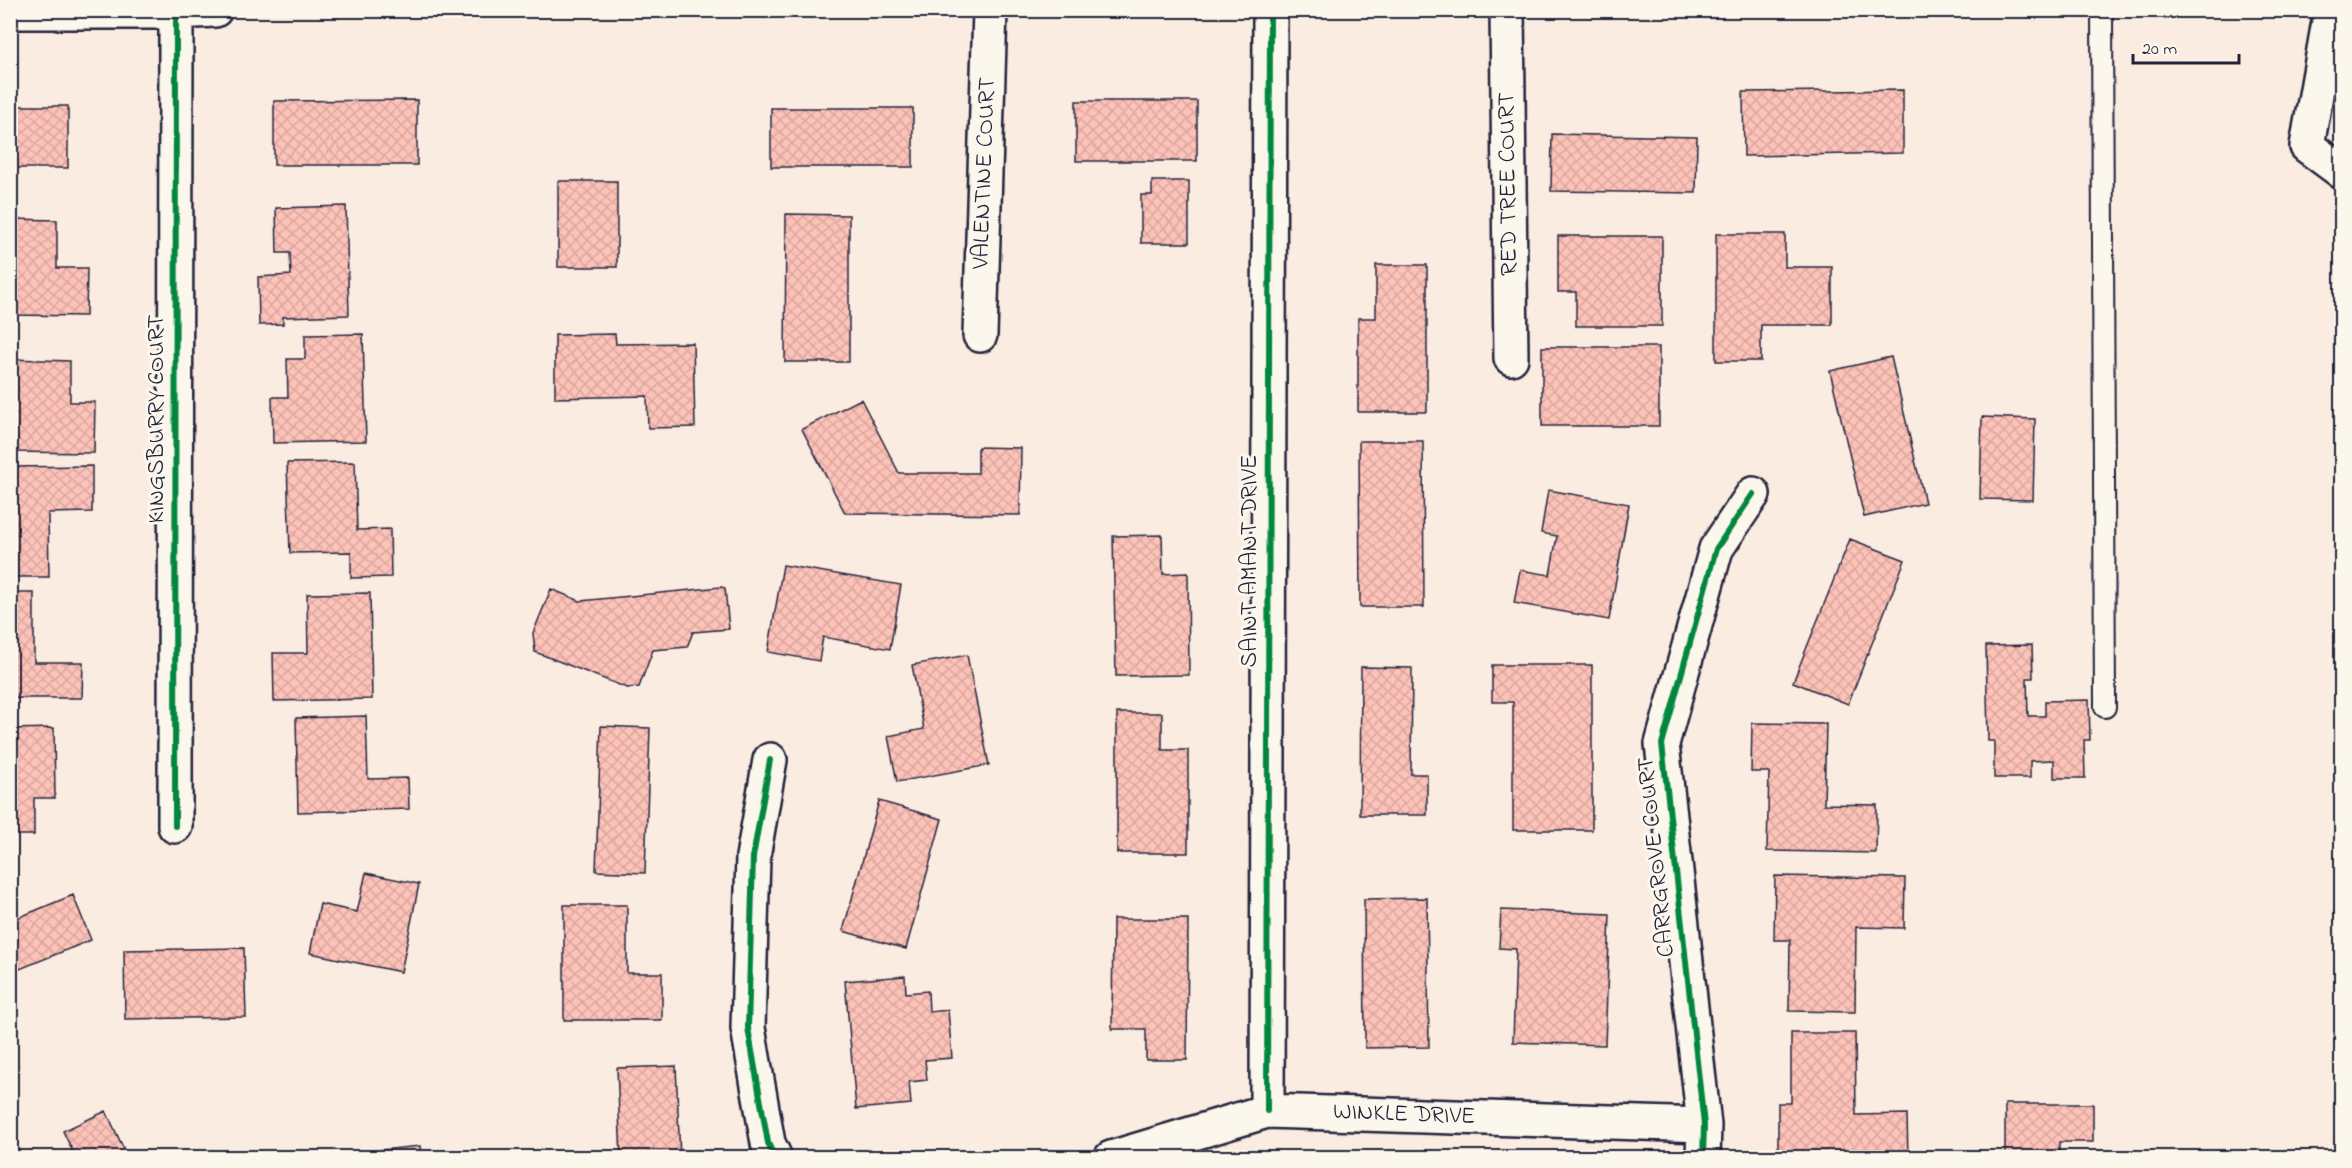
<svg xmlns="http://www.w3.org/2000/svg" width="2352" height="1168" font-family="'Indie Flower',sans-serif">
  <defs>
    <pattern id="building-cross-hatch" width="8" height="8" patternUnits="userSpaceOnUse" patternTransform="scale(1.5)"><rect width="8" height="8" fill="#fdc2b8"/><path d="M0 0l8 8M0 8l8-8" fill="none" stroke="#d9a69f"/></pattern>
  </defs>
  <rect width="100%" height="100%" fill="#fbece2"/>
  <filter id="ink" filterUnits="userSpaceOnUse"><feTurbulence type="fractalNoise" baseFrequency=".0167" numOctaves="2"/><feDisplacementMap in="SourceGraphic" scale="12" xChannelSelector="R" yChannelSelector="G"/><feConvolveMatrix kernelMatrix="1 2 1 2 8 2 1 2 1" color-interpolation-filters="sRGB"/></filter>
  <g filter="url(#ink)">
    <!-- building -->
    <path fill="url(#building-cross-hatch)" stroke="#22223b" stroke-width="1.5" d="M1903,90v63l-159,3 -1,-64z
      M417,100v65h-143v-64z
      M1076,101h121v60h-121z
      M10,106h58v62h-58z
      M771,108h142v59h-142z
      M1552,134l145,3 -1,56 -145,-2z
      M558,181h59v86h-59z
      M1152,181h37v62h-48v-48h11z
      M346,206l3,109 -66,2v7l-24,1 -1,-48 33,-2 -1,-22h-13l-1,-45z
      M786,214l63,1v147h-64z
      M10,219l47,1v48h30l-1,48 -76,-1z
      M1716,234h69v33h47v58h-71v36h-45z
      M1558,236h104v90h-86v-34h-18z
      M1376,265h51v147h-69v-94h18z
      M363,334l3,107 -93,2 -1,-46h16l-1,-38h18v-24z
      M615,334l1,10 77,-1 2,84 -47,1 -1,-32 -92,2v-63z
      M1542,347h117v79h-117z
      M1891,357l34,146 -61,14 -34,-146z
      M10,359l60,2v41h25l-1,51 -84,-1z
      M861,399l38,74h79v-26l43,1 -1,67 -175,-2 -43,-84z
      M1982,417l53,2 -2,81 -53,-1z
      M1359,441h64l1,166h-64z
      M355,462l2,68 33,-1 1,48 -40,1v-26l-61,1 -3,-90z
      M92,466v46l-44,1 1,64h-39v-110z
      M1548,490l81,14 -20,116 -95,-17 6,-33 30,5 7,-39 -16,-3z
      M1162,535l1,39 25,-1 1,102 -73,1 -3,-140z
      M1850,539l55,21 -57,144 -55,-22z
      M783,565l118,20 -11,64 -67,-12 -4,24 -51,-9z
      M721,587l4,1 4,41 -36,3 -6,15 -34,3 -14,37 -12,1 -92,-36 -2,-19 18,-44 29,12z
      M10,593h24v69h49l-1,36h-72z
      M370,593l2,106 -98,2 -1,-48h35l-1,-59z
      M2032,645l1,33h-6l1,38h17v-15l44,-1 1,40h-6l1,38h-31v-18l-24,1v17h-36v-37h-6l-2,-95z
      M967,655l22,110 -92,17 -9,-46 36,-7 -12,-64z
      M1492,665h100v165h-79v-128h-21z
      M1361,667l51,1 -1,106h16v41h-67z
      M1117,713h45v37h26v103h-71z
      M366,716l2,63 40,-1 1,31 -111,3 -2,-94z
      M1752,723l74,1 -2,80 53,1 -1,48 -109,-2 2,-79h-18z
      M601,726l49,2 -5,145 -49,-2z
      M54,728l1,70h-21v37h-24v-106z
      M879,801l63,18 -36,130 -63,-18z
      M366,873l53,11 -18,88 -91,-19 10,-49 37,8z
      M1775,876l130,2 -1,50 -48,-1 -1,85 -66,-1 1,-71h-16z
      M73,895l18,45 -81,33v-65l5,11z
      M1427,898l2,149 -64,1 -1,-149z
      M564,905h63v68h35v47h-98z
      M1501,910l109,4 -5,131 -92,-3 3,-93 -17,-1z
      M1113,919h75l-1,141h-41v-31h-34z
      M244,948l2,69 -121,2 -1,-69z
      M905,976l1,17 22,-2 1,21 19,-2 4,48 -27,2 2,20 -18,2 2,22 -55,5 -11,-128z
      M1791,1033h64l1,82 51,-1 1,44h-130v-55h13z
      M676,1066l4,92h-59l-4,-90z
      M2005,1104h88v38h-34v16h-54z
      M106,1111l22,47h-52l-13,-27z
      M420,1146l1,12h-48l-1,-7z"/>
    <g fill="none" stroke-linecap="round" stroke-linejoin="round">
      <defs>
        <path id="lane" d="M2102,10l3,697"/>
        <path id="street" d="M1507,10l4,348
          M2331,10l-24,136 35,26
          M980,335l10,-325
          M770,760l-17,97 -5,171 20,115 7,15
          M175,826l1,-814
          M1267,1111l3,-1101
          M1111,1158l156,-47 437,14
          M1703,1158l1,-33 -42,-381 54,-195 37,-55"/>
        <path id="secondary" d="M10,12h166l39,-2"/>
      </defs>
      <!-- lane casing -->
      <use href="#lane" stroke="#22223b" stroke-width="24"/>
      <!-- street casing -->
      <use href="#street" stroke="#22223b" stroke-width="38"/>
      <!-- secondary casing -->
      <use href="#secondary" stroke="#22223b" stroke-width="38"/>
      <!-- lane -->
      <use href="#lane" stroke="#fbf7ec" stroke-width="20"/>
      <!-- street -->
      <use href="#street" stroke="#fbf7ec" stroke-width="33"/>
      <!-- secondary -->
      <use href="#secondary" stroke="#fbf7ec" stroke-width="33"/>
      <defs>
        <path id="cycleway" d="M770,760l-17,97 -5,171 20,115 7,15
          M175,826l1,-814
          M1267,1111l3,-1101
          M1703,1158l1,-33 -42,-381 54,-195 37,-55"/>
      </defs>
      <!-- cycleway casing -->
      <use href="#cycleway" stroke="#fbf7ec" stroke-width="10"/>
      <!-- cycleway -->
      <use href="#cycleway" stroke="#00873e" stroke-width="6"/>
    </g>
  </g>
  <g text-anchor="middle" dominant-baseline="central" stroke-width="6" stroke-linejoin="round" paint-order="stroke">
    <!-- street labels -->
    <g font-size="24" fill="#22223b" stroke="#fbf7ec">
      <text transform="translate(985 173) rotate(-88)">VALENTINE COURT</text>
      <text transform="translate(1509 184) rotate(-91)">RED TREE COURT</text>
      <text transform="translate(157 419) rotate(-90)">KINGSBURRY COURT</text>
      <text transform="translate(1250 561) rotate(-90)">SAINT AMANT DRIVE</text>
      <text transform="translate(1657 857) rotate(-96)">CARRGROVE COURT</text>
      <text transform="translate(1404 1115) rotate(2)">WINKLE DRIVE</text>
    </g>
  </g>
  <!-- margin -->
  <rect width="2352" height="1168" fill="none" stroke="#fbf7ec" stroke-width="36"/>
  <rect x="18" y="18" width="2316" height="1132" fill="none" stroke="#22223b" stroke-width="2" filter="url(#ink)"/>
  <!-- scale -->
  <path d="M2133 54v9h106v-9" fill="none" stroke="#22223b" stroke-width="3"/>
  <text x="2142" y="54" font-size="18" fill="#22223b" stroke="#fbf7ec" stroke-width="4.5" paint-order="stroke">20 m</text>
</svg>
